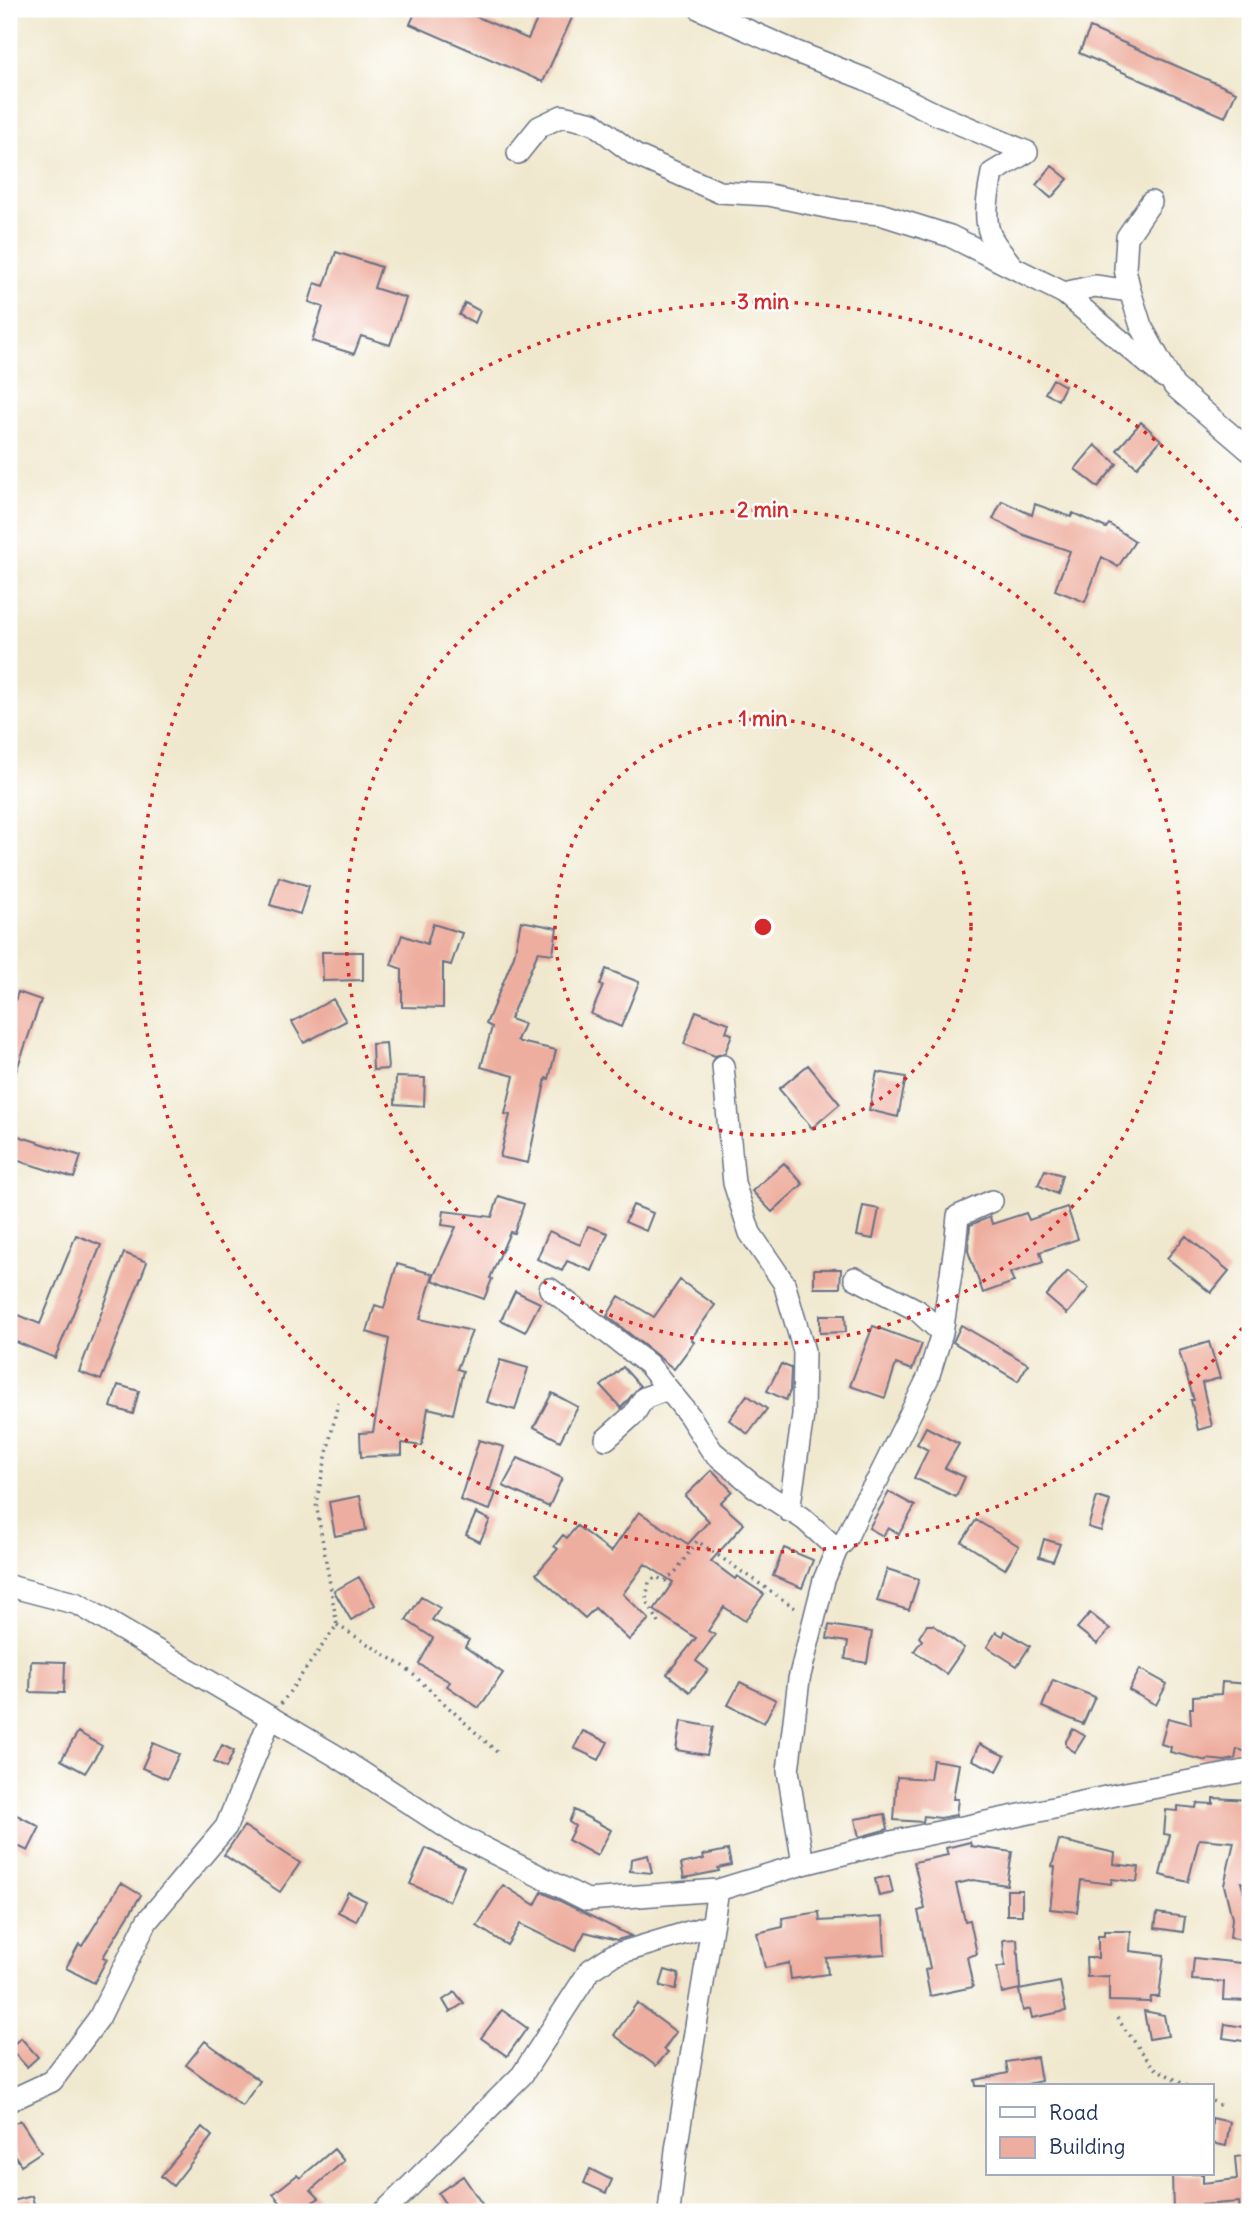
<svg xmlns="http://www.w3.org/2000/svg" width="1259" height="2221" font-family="Delius,sans-serif">
  <rect width="100%" height="100%" fill="#fff"/>
  <filter id="ink" filterUnits="userSpaceOnUse"><feTurbulence type="fractalNoise" baseFrequency=".0143" numOctaves="2"/><feDisplacementMap in="SourceGraphic" scale="14" xChannelSelector="R" yChannelSelector="G"/><feConvolveMatrix kernelMatrix="1 2 1 2 8 2 1 2 1" color-interpolation-filters="sRGB"/></filter>
  <filter id="wash" filterUnits="userSpaceOnUse"><feTurbulence type="fractalNoise" baseFrequency=".00686" numOctaves="4" result="noise"/><feDisplacementMap in="SourceGraphic" scale="28" xChannelSelector="R" yChannelSelector="G"/><feGaussianBlur stdDeviation="1.57" result="paint"/><feColorMatrix in="noise" values="0 0 0 0 0 0 0 0 0 0 0 0 0 0 0 0 0 1.4 0 .05"/><feComposite in="paint" operator="in"/></filter>
  <g filter="url(#wash)">
    <rect width="100%" height="100%" fill="#f0e8ce"/>
    <g id="blocks">
      <!-- building -->
      <path fill="#eeae9f" d="M417,9h42l69,30 14,-30h34l-33,73 -133,-58z
        M1090,28l146,64 -11,25 -146,-64z
        M1052,166l16,13 -17,19 -15,-13z
        M336,252l45,15 -7,21 32,10 -16,47 -29,-9 -7,18 -42,-13 11,-34 -14,-5 6,-19 9,3z
        M465,303l15,8 -5,12 -16,-8z
        M1053,379l12,7 -7,14 -13,-7z
        M1141,422l20,18 -24,27 -20,-17z
        M1095,445l22,19 -19,23 -23,-18z
        M1002,501l30,14 3,-11 36,13 2,-4 33,15 3,-4 26,17 -17,26 -16,-10 -17,45 -30,-12 15,-39 -46,-16 -31,-16z
        M279,877l30,9 -9,28 -30,-9z
        M521,921l36,7 -4,26 -15,-2 -28,67 14,5 -7,16 3,2 36,8 -7,29 -3,-1 -18,85 -28,-6 10,-42 -5,-1 9,-38 -33,-9 11,-40 -6,-3 28,-68z
        M433,924l29,9 -11,32 -8,-2v45l-41,-1v-38l-11,-4 11,-30 25,9z
        M322,952h41v28l-40,1z
        M606,969l33,13 -18,45 -30,-13 12,-28 -3,-1z
        M18,992l23,8 -30,86 -2,-1v-66z
        M333,999l13,22 -42,22 -12,-21z
        M696,1011l33,12 -3,9 6,2 -7,19 -10,3 -31,-12z
        M386,1043l2,26 -15,1 -1,-26z
        M808,1065l32,39 -28,24 -33,-39z
        M877,1072l29,5 -8,40 -29,-7z
        M396,1077l29,1 -1,28 -29,-2z
        M9,1133l72,23 -7,22 -65,-20z
        M784,1163l19,21 -31,28 -20,-21z
        M1045,1170l17,5 -5,19 -19,-9z
        M499,1196l25,8 -10,29 -4,-1 -20,46 2,1 -8,20 -52,-19 24,-53 -14,-2 2,-14 48,6z
        M633,1205l20,8 -7,18 -21,-9z
        M863,1206l16,3 -6,30 -16,-3z
        M1067,1207l11,32 -38,13 3,10 -33,11 4,9 -31,11 -15,-42 2,-26 20,-8 2,7 34,-11 3,7z
        M588,1226l20,7 -16,38 -25,-10 -5,10 -25,-12 12,-28 31,14z
        M76,1235l25,10 -46,113 -46,-19v-28l31,13z
        M1186,1236l43,35 -18,22 -44,-35z
        M124,1253l23,9 -46,118 -22,-8z
        M397,1264l36,10 -13,45 52,12 -15,38 6,2 -10,43 -25,-6 -6,38 -20,-3v12l-41,2 -1,-24 13,-1 16,-93 -22,-7 8,-27 9,3z
        M814,1269h27l-1,19h-26z
        M1068,1271l21,17 -22,26 -21,-18z
        M680,1280l35,25 -24,34 3,3 -20,27 -67,-53 12,-20 35,21z
        M515,1291l25,12 -15,29 -24,-12z
        M820,1315h25l1,17 -26,1z
        M961,1325l67,39 -10,17 -65,-39z
        M873,1326l49,18 -10,26 -16,-6 -11,34 -35,-12z
        M1209,1342l11,36 -18,5 10,43 -14,4 -7,-30h3l-15,-49z
        M500,1360l28,8 -13,42 -28,-8z
        M781,1364l10,4 -1,23 -4,9 -19,-9z
        M623,1367l17,19 -19,22 -20,-22z
        M118,1385l21,6 -6,23 -22,-7z
        M552,1393l26,14 -18,34 -26,-14z
        M747,1395l20,14 -19,25 -19,-14z
        M926,1427l33,17 -14,24 20,9 -9,20 -42,-19 14,-28 -11,-6z
        M479,1440l25,7 -14,44 6,2 -6,17 -30,-10z
        M518,1458l44,20 -13,29 -46,-21z
        M712,1470l20,21 -12,12 24,21 -33,37 24,18 2,-3 27,18 -19,27 -21,-14 -16,24 7,4 -19,26 12,9 -18,22 -23,-18 29,-36 -42,-28 19,-28 -28,-18 -22,30 26,25 -20,21 -34,-32 -10,10 -49,-44 22,-25 -4,-3 9,-11 4,3 10,-12 34,26 28,-40 49,32 21,-23 -24,-25z
        M889,1492l26,14 -16,28 -11,-6 -5,8 -14,-8z
        M360,1496l6,34 -31,6 -6,-34z
        M1097,1497l13,4 -9,30 -13,-4z
        M476,1513l14,7 -10,22 -14,-7z
        M976,1520l43,26 -14,23 -43,-27z
        M1044,1539l16,5 -7,17 -14,-4z
        M784,1548l29,12 -11,28 -29,-12z
        M887,1569l32,10 -10,31 -32,-9z
        M359,1577l16,28 -24,15 -17,-29z
        M421,1597l19,11 -8,12 37,20 -4,7 38,26 -24,35 -32,-22 3,-4 -31,-18 14,-26 -27,-18z
        M1090,1613l20,16 -13,15 -20,-16z
        M829,1625l43,7 -5,31 -22,-4 3,-17 -21,-3z
        M927,1625h6l31,23 -18,26 -32,-23 8,-11 -3,-3z
        M1005,1631l25,15 -13,20 -30,-19 9,-15 7,4z
        M31,1661l34,1 -1,31 -34,-1z
        M1140,1669l27,15 -11,21 -27,-15z
        M1053,1680l42,17 -12,27 -41,-17z
        M740,1682l36,18 -12,23 -36,-18z
        M1222,1682l28,2v69l-13,-4 -2,10 -10,2 -18,-2v2l-37,-9 1,-5 -10,-3 7,-26 23,6 -1,-16h3v-12l28,-2z
        M681,1721l32,6 -6,28 -31,-5z
        M1073,1729l12,7 -10,16 -9,-6v-5z
        M583,1731l25,11 -9,18 -25,-12z
        M78,1732l24,14 -17,27 -24,-13z
        M153,1743l26,11 -12,25 -25,-11z
        M979,1744l26,12 -8,15 -25,-11z
        M222,1745l12,6 -8,17 -12,-6z
        M933,1760l26,4 -6,35h5l-2,16 -16,3 -16,-2 -1,6 -29,-2 3,-43 33,2z
        M1213,1798l37,2v84l-9,-2 9,32v27l-20,-3 2,-20 -8,-33 10,-43 -35,-3 -11,43 -28,-7 10,-40 -6,-1 2,-24 12,1v-5l18,2 1,-5 16,1z
        M574,1810l37,20 -14,26 -29,-16 7,-14 -6,-4z
        M9,1811l31,16 -12,24 -19,-9z
        M885,1814l3,15 -29,8 -4,-18z
        M244,1826l56,37 -20,29 -56,-37z
        M1059,1840l56,13 -1,11 25,3 -2,15 -25,-3 -1,5 -30,-4 -4,32 -27,-3 5,-42 -3,-1z
        M970,1842l1,4 41,6 -5,33 -34,-5 -17,4 9,37 5,-1 7,34 -10,3 6,30 -43,9 -5,-26 5,-2 -12,-57 7,-2 -11,-47 34,-7 -2,-7z
        M426,1848l38,19 -15,34 -39,-17z
        M728,1850l3,15 -13,3 1,3 -35,7 -3,-14 23,-5 -1,-4z
        M648,1855l4,18 -22,-2 1,-12z
        M889,1876l4,17 -14,3 -4,-17z
        M121,1883l20,12 -38,62 4,2 -13,24 -28,-15 13,-24 3,2z
        M503,1885l32,20 7,-13 89,44 -14,4 -32,-8 -10,19 -55,-27 -13,21 -30,-19z
        M1007,1890h15v25h-15z
        M348,1892l18,9 -10,20 -18,-9z
        M819,1912l1,9 63,-4 2,37 -59,4 2,16 -37,5 -2,-16 -24,5 -8,-35 26,-6 -1,-9z
        M1157,1913l28,4 -2,15 -28,-4z
        M1104,1931h27l-1,20 34,4 -5,42h-8l-1,5 -41,-1v-25l-22,1 -1,-19h12v-22h6z
        M1017,1939l3,50 -18,4 -5,-25 8,-2 -2,-26z
        M1194,1958l56,6v37l-27,-1 1,-18 -32,-2z
        M665,1970l14,4 -3,15 -16,-3z
        M1060,1982l6,29 -34,7 -2,-9 -7,2 -4,-21z
        M455,1992l9,11 -14,9 -7,-12z
        M637,2003l39,29 -12,17 4,3 -12,14 -42,-31z
        M502,2010l25,18 -20,28 -26,-18z
        M1144,2011l20,4 4,21 -19,3z
        M1225,2024l25,4v14l-27,-4z
        M21,2038l17,19 -11,10 -18,-19z
        M205,2041l55,40 -18,25 -56,-41z
        M1037,2057l4,24 -22,5h-43l-1,-6 33,-7 -2,-11z
        M1212,2118l18,4 -4,24 -14,-3z
        M20,2120l21,32 -20,13 -12,-19v-19z
        M202,2127l10,9 -39,50 -12,-10z
        M334,2149l10,12 -33,29 8,8 -22,14h-9l-15,-18 24,-19 3,3z
        M1250,2155v57h-10l-1,-10 -38,3v7h-28l-1,-38h31v9l34,-4 -2,-22z
        M590,2169l22,11 -6,13 -22,-10z
        M463,2176l19,28 -12,8h-19l-13,-19z
        M32,2196l4,16h-27v-10z"/>
    </g>
  </g>
  <g filter="url(#ink)">
    <use href="#blocks" fill-opacity="0" stroke="#667085" stroke-width="2"/>
    <g fill="none" stroke-linecap="round" stroke-linejoin="round">
      <defs>
        <path id="minor" d="M700,9l94,42 71,28 71,35 91,38 -35,21c-3,18 -9,43 -2,61 4,11 15,22 22,32
          M518,153l21,-26 23,-11 31,7 42,32 84,37 50,3 71,15 40,4 70,22 114,57 31,-7 35,5 11,35 33,60 76,65
          M1130,291l-5,-22 2,-32 24,-35
          M1064,293l100,84
          M723,1066l11,117 16,50 34,50 20,68 -1,64 -14,96
          M855,1278l62,32 25,23
          M550,1289l98,75 20,25
          M606,1439l28,-25 10,-16 24,-9 21,26 23,36 43,36 50,33 32,29 -13,31 -25,99 -11,92 15,93
          M837,1549l9,-10 15,-32 17,-28 50,-101 14,-45 13,-86 3,-31 34,-15
          M9,1586l69,18 260,153 120,78 129,65 131,-10 85,-26 88,-22 234,-49 125,-23
          M9,2101l43,-20 47,-63 48,-97 79,-94 45,-110
          M384,2212l138,-137 68,-105 23,-15 99,-30
          M669,2212l7,-62 42,-260"/>
      </defs>
      <!-- minor casing -->
      <use href="#minor" stroke="#667085" stroke-width="24"/>
      <!-- path -->
      <path stroke="#667085" stroke-width="3.5" stroke-dasharray="2 5" stroke-linecap="butt" d="M659,1623l-13,-24 3,-17 7,-5 9,4 11,-10 21,-30 101,69
        M337,1625l68,42 95,88
        M281,1704l56,-79 -21,-122 22,-100
        M1117,2018l36,49 34,19
        M1212,2101l9,5"/>
      <!-- minor -->
      <use href="#minor" stroke="#fff" stroke-width="21"/>
    </g>
  </g>
  <!-- distance rings -->
  <g fill="none" stroke="#d62828" stroke-width="3.5" stroke-dasharray="3.5 7">
    <circle cx="763" cy="927" r="208"/>
    <circle cx="763" cy="927" r="417"/>
    <path d="M1249 1320A625 625 0 1 1 1249 534"/>
  </g>
  <circle cx="763" cy="927" r="10" fill="#d62828" stroke="#fff" stroke-width="3.5"/>
  <g font-size="21" text-anchor="middle" font-weight="bold" fill="#d62828" stroke="#fff" stroke-width="5" stroke-linejoin="round" paint-order="stroke">
    <text x="763" y="309">3 min</text>
    <text x="763" y="517">2 min</text>
    <text x="763" y="726">1 min</text>
  </g>
  <!-- margin -->
  <rect width="1259" height="2221" fill="none" stroke="#fff" stroke-width="35"/>
  <!-- legend -->
  <rect x="986" y="2084" width="228" height="91" fill="#ffffff" stroke="#a4acbf" stroke-width="2"/>
  <rect x="1000" y="2107" width="35" height="10" fill="#ffffff" stroke="#a4acbf" stroke-width="2"/>
  <text x="1049" y="2120" font-size="21" fill="#1b2f5e">Road</text>
  <rect x="1000" y="2137" width="35" height="21" fill="#eeae9f" stroke="#a4acbf" stroke-width="2"/>
  <text x="1049" y="2154" font-size="21" fill="#1b2f5e">Building</text>
</svg>
